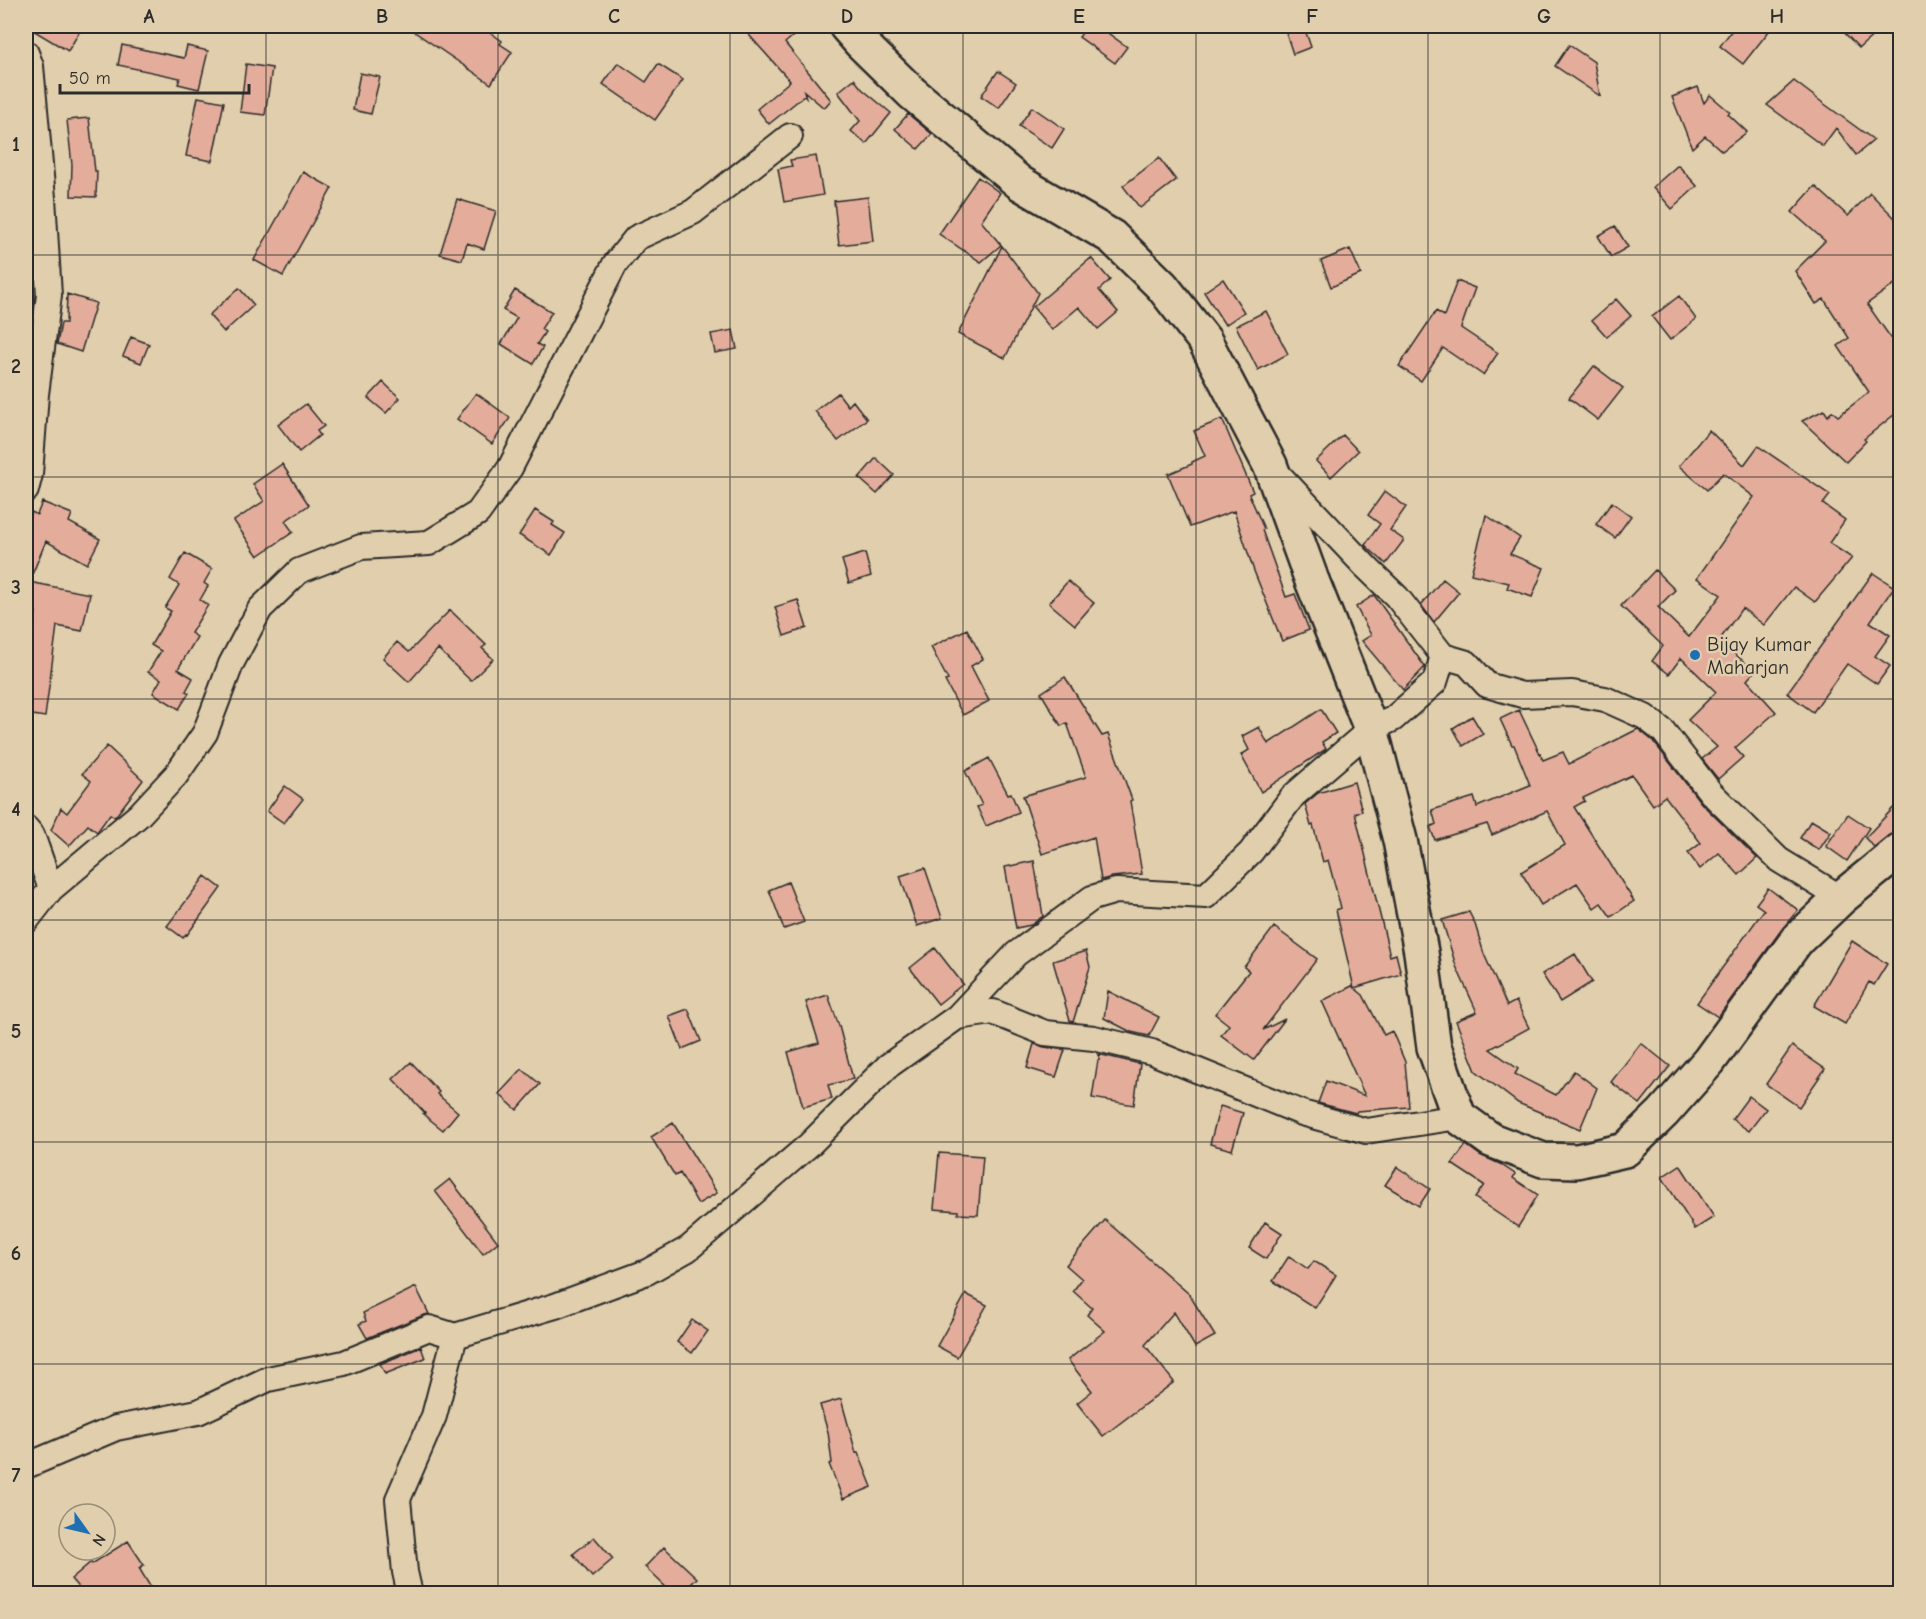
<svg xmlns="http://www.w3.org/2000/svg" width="1926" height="1619" font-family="'Comic Neue',sans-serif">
  <rect width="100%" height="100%" fill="#e1ceac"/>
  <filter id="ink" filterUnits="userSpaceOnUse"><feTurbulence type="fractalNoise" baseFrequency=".0167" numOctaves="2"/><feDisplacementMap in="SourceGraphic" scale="12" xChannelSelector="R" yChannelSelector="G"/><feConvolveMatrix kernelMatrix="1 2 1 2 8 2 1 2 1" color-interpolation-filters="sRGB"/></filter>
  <g filter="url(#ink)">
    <!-- building -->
    <path fill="#e4ad9b" stroke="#2b2b2b" stroke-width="1.5" d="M26,26h57l-15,25z
      M406,26h75l21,15 -2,3 12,8 -21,32z
      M741,26h64l-20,17 46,57 -7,8 -20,-17 2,7 -2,-2 -35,28 -12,-15 33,-28z
      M1087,26h11l29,21 -12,16 -36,-26z
      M1735,26h38l-30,38 -23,-18z
      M1838,26h46l-25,22z
      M1304,27l7,20 -18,7 -7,-21z
      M122,45l62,13 3,-12 21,5 -9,38 -21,-5 2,-6 -62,-13z
      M1569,45l25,17 6,34 -45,-30z
      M618,63l28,19 12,-18 25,16 -28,40 -52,-36z
      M246,64l26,4 -7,47 -25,-3z
      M998,71l18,12 -17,25 -18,-12z
      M360,73l20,4 -9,37 -18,-4z
      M854,79l8,10 29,24 -25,31 -15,-13 9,-10 -22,-29z
      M1794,81l29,22 51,37 -18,15 -20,-27 -13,18 -56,-41z
      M1698,87l6,16 6,-8 20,17 -2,2 19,18 -25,19 -17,-15 -13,12 -20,-51z
      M198,97l26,5 -12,59 -26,-5z
      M1032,107l32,22 -12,19 -33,-22z
      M908,114l24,20 -14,15 -23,-20z
      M89,118l6,53h2l-1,26 -25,-1 1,-31 -5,-45z
      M816,156l7,39 -39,7 -6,-33 14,-3 -2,-6z
      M1159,158l17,22 -36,28 -17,-22z
      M1678,165l19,21 -25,23 -19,-22z
      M303,172l29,16 -49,88 -29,-16z
      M978,177l22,16 -19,28 20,24 -20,17 -42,-28z
      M1815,186l33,30 22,-23 30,30v57l-33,24 33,47v59l-36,29 2,2 -20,21 -44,-41 22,-11 4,6 4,-5 6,5 31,-24 -31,-46 11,-8 -25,-39 -8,5 -21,-33 30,-30 -33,-29z
      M868,197l5,44 -34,4 -5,-44z
      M457,199l39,12 -12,38 -17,-6 -5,17 -22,-6z
      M1615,226l13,21 -17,10 -13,-21z
      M1002,246l36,47 -33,65 -47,-24z
      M1350,249l11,25 -30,13 -10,-26z
      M1091,258l19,22 -11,10 19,22 -20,17 -19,-22 -27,23 -19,-23z
      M1223,279l21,33 -19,13 -21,-33z
      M1457,281l18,7 -14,40 37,25 -15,22 -40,-27 -22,33 -22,-15 37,-55 8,5z
      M239,288l15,17 -30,27 -15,-17z
      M515,290l37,22 -11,17 4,3 -8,12 6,3 -10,17 -32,-20 16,-26 -14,-8z
      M67,294l29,9 -15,49 -24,-8 4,-21h5z
      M1679,296l17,23 -26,21 -18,-23z
      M1616,299l15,17 -24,21 -15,-17z
      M1266,311l22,43 -30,16 -22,-44z
      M733,330l4,19 -22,4 -4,-19z
      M131,337l18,7 -8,19 -18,-7z
      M1594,366l29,22 -25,32 -29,-22z
      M383,382l17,16 -14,15 -18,-15z
      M476,393l34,25 -18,26 -35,-25z
      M838,393l10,13 5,-5 14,18 -29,22 -23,-30z
      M306,404l18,22 -7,5 3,4 -21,17 -21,-27z
      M1222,419l31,73 -4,2 15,35 -2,1 24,67 9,-3 14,36 -27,11 -28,-70 -20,-60 -44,16 -22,-53 24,-10v-2l13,-6 -11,-25z
      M1709,430l35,35 14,-19 72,49 -7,9 22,16 -16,23 23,15 -37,44 -21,-15 -30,38 -22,-17 -21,30 3,3 -2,2 33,28 -8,9 29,32 -41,36 8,9 -25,22 -16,-20 15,-12 -29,-27 28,-28 -35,-34 -12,16 -17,-13 11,-15 -42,-40 34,-36 20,20 -17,17 31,30 32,-42 -24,-17 57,-81 -31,-24 -16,17 -28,-24z
      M1343,435l15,16 -27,26 -15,-16z
      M876,458l18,17 -17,19 -18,-16z
      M282,464l27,41 -24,16 8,11 -35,24 -24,-35 30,-20 -11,-17z
      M1385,491l21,16 -16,23 14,10 -18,24 -21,-19 15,-21 -12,-9z
      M42,502l30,12 -3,8 31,17 -13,25 -41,-23 -17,41 61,12 -8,37 -25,-5 -12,91 -19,-3v-31l10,-71 -10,-4v-81l6,-15 5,3z
      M1612,502l19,14 -16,22 -19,-14z
      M535,510l19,12 -2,3 13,8 -14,22 -32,-20z
      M1486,515l34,23 -10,16 34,14 -12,29 -25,-9 2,-5 -38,-9z
      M185,553l27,16 -8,14 4,3 -8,14 8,5 -17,28 6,4 -19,32 15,9 -7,13 3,2 -10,16 -26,-16 8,-14 -13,-7 13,-21 -10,-6 20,-34 -6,-3 14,-23 -9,-6z
      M865,553l6,23 -22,7 -7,-23z
      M1873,573l21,14 -24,35 20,13 -15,21 15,10 -13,18 -30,-20 -34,48 -26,-19z
      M1443,579l16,13 -25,30 -13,-17z
      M1068,581l26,22 -19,22 -26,-22z
      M1374,595l51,72 -22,23 -41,-49 9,-6 -15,-28z
      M798,600l9,28 -23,8 -9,-29z
      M450,610l36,35 -4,3 11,11 -22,22 -33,-32 -29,33 -26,-24 14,-16 12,10z
      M967,629l16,30 -12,7 18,35 -26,14 -18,-34 3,-1 -17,-33z
      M1065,677l37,59 6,-2 24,66 -2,1 12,73 -30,3 -11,3 -7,-43 -52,17 -19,-58 63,-19 -19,-54 -6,3 -20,-33z
      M1321,709l15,24 -14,9 4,7 -65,43 -20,-37 8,-5 -7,-14 17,-9 9,17z
      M1519,710l24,50 20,-8 6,12 69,-35 15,12 48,62 56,55 -18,17 -20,-22 -19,16 -12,-16 13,-10 -36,-47 -12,9 -21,-30 -49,23 2,3 -11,6 60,94 -23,16 -10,-14 -7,5 -17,-25 -36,22 -20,-33 44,-27 -18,-34 -55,24 -5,-11 -52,16 -5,-13 6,-3 -4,-14 42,-13 3,10 53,-22 -16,-40h-2l-12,-26z
      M1472,716l11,18 -20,12 -10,-18z
      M107,746l36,34 -28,37 -5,-3 -13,18 -9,-7 -19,21 -18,-16 10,-22 6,5 24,-32 -9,-7z
      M989,758l19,36 3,-1 8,19 -33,14 -9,-19 5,-2 -17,-34z
      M1354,782l8,29 -7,2 35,143 6,-2 5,20 -47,14 -18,-78 5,-2 -13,-48 -5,2 -10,-37 -2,1 -6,-22 13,-11z
      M285,786l18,13 -19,24 -17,-12z
      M1900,801v31l-11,3 -15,12 -9,-9z
      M1848,814l21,14 -22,33 -21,-15z
      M1811,820l20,12 -12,18 -19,-12z
      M1034,861l9,55 -12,9 -15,3 -11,-61z
      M925,868l17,50 -25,8 -17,-50z
      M205,876l16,12 -34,47 -1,-1 -3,4 -16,-12z
      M788,882l16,40 -20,7 -15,-39z
      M1768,888l30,22 -16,19 -64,88 -21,-14 67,-93 -8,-6z
      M1469,912l6,12 9,30 23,52 9,-5 13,27 -39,21 28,20 -3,5 41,21 18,-24 23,17 -17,41 -62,-26 -42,-32 -20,-50 21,-9 -21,-46 -14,-46z
      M1274,927l43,32 -54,71 22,-11 -31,41 -33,-25 8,-10 -14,-11 34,-43 -5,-4z
      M1852,941l35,23 -13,21 -5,-3 -24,42 -31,-18z
      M935,948l28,36 -25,20 -28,-36z
      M1086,951l4,16 -17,55 -3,-1 -17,-60z
      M1575,954l17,28 -32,20 -18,-28z
      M1352,986l11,9 21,40 8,-4 13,31 4,45 -52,4 -1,2 -38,-10 8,-22 39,15 -43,-95z
      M1108,991l51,26 -10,19 -18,-4 -27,-14z
      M828,995l11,31 14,53 -25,6 4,14 -29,8 -15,-55 31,-9 -13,-41z
      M688,1009l13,32 -19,8 -13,-33z
      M1641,1043l29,23 -30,38 -29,-22z
      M1034,1044l10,3 21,3 -9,27 -29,-9z
      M1792,1046l33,23 -26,38 -33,-23z
      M1098,1054l42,10 -6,41 -42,-7 6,-38h2z
      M411,1062l28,30 -2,2 21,18 -15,18 -20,-16 2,-1 -32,-34z
      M522,1069l18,15 -23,26 -18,-16z
      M1749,1096l17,13 -17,22 -17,-12z
      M1220,1106l23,7 -11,37 -22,-6z
      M673,1123l44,70 -19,11 -18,-31 -5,3 -24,-39z
      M1466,1145l14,10 20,9 15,10 -2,4 25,17 -20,32 -43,-29 9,-13 -32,-21z
      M939,1153l44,3 -5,59 -20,-1v-3l-24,-2z
      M1680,1165l34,52 -19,12 -33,-52z
      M1397,1167l33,22 -11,17 -34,-21z
      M450,1179l48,63 -15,12 -48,-63z
      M1105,1220l84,74 26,42 -20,11 -21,-35 -29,33 29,37 -71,54 -26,-33 15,-12 -24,-31 37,-29 -18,-16 5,-7 -19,-17 9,-12 -16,-14z
      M1265,1222l17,11 -16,26 -17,-11z
      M1289,1256l19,13 6,-8 22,14 -21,33 -42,-27z
      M416,1287l13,27 -5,1 -57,23 -8,-14 7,-3 -3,-8z
      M966,1294l21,11 -30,52 -20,-11z
      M692,1320l16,11 -16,22 -15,-11z
      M421,1347l4,11 -40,16 -5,-10z
      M841,1399l15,54 2,-1 14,35 -29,12 -14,-35 3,-1 -4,-31 -8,-27z
      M594,1537l19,22 -21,18 -19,-23z
      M128,1541l16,24 -5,3 15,25h-71l-12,-14 20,-17 1,2z
      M664,1547l33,31 -15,15h-10l-27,-26z"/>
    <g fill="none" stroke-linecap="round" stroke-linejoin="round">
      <defs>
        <path id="minor" d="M26,53l5,13 5,54 7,78 6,97 -13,99 -6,80 -4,16
          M1277,473l89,94 31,30 46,59 24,7 20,22 35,10 50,-2 33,6 40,18 18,14 48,62 68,67 62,38
          M26,828l6,7 19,54 -25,32
          M51,889l88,-74 37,-40 29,-42 26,-69 29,-55 39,-38 62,-24 68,-4 49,-30 32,-45 105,-204 21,-26 57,-26 97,-76
          M957,1017l59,-63 76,-56 24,-7 90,5 45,-44 42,-56 78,-67 22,-10 42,-37 8,-26
          M26,1466l90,-38 82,-16 70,-33 76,-16 85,-35 26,8 100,-30 92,-34 41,-23 122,-105 78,-78 69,-49 36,-5 52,21 49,5 58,14 150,61 64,18 93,-14
          M410,1594l-5,-22 -7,-73 36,-83 21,-80"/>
        <path id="secondary" d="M846,26l14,16 52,51 108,90 92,54 50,49 43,55 65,124 41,113 60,151 29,111 21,112 13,95 25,70 32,23 52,20 34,1 48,-11 38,-37 46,-52 88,-121 44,-42 59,-48"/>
      </defs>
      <!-- minor casing -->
      <use href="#minor" stroke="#2b2b2b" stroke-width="28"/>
      <!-- secondary casing -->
      <use href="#secondary" stroke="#2b2b2b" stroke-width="38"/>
      <!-- minor -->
      <use href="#minor" stroke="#e1ceac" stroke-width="24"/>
      <!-- secondary -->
      <use href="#secondary" stroke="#e1ceac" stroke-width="33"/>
    </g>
  </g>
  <!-- grid -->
  <path fill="none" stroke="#2b2b2b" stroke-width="1.5" stroke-opacity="0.55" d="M266,26v1568M498,26v1568M730,26v1568M963,26v1568M1196,26v1568M1428,26v1568M1660,26v1568M26,255h1874M26,477h1874M26,699h1874M26,920h1874M26,1142h1874M26,1364h1874"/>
  <!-- markers -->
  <circle fill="#1f6fb2" stroke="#e1ceac" stroke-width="2" cx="1695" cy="655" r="6"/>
  <g text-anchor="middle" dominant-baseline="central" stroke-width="5" stroke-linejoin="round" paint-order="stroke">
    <!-- poi labels -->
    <g font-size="20" fill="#2b2b2b" stroke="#e1ceac" text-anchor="start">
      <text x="1707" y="644">Bijay Kumar<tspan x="1707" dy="23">Maharjan</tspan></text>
    </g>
  </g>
  <!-- margin -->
  <rect width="1926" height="1619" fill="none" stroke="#e1ceac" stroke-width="66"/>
  <!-- north arrow -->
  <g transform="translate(87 1532) rotate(124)"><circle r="28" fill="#e1ceac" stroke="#988d78" stroke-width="1.5"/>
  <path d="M0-4.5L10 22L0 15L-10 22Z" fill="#1f6fb2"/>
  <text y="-9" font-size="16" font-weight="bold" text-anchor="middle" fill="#2b2b2b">N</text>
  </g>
  <!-- scale -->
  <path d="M60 84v9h189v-9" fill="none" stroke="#2b2b2b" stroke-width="3"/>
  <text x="69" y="84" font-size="18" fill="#2b2b2b" stroke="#e1ceac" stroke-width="4.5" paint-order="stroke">50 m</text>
  <rect x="33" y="33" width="1860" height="1553" fill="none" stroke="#2b2b2b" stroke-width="2"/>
  <g font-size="20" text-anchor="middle" font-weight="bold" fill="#2b2b2b">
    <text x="149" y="23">A</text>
    <text x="382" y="23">B</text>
    <text x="614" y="23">C</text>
    <text x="847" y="23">D</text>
    <text x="1079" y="23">E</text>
    <text x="1312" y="23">F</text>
    <text x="1544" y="23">G</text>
    <text x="1777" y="23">H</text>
    <text x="16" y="151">1</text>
    <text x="16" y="373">2</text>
    <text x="16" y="594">3</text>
    <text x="16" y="816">4</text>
    <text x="16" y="1038">5</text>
    <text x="16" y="1260">6</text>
    <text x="16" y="1482">7</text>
  </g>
</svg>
